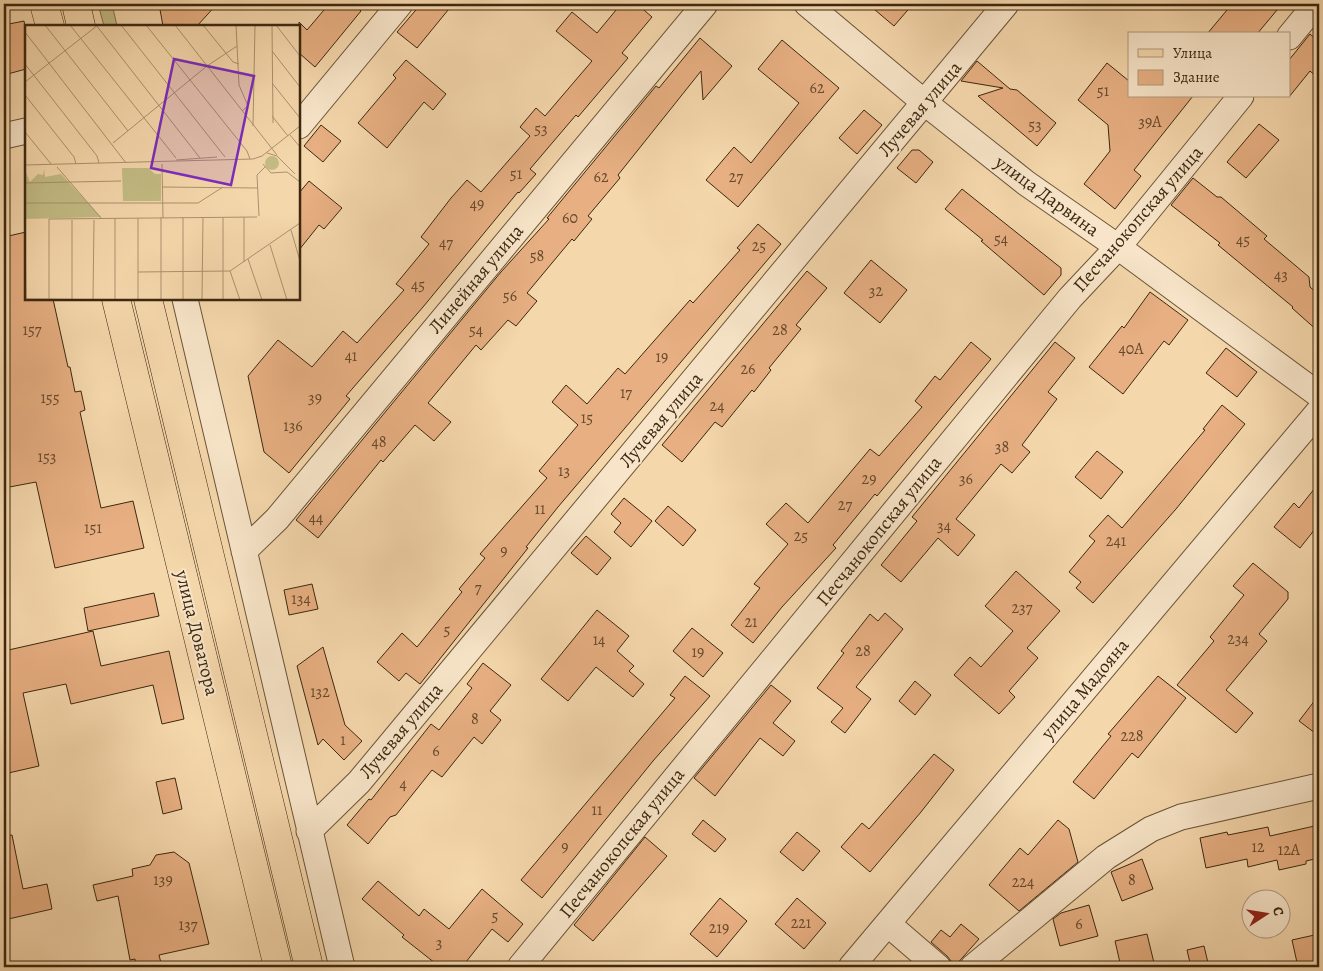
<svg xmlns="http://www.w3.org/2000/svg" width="1323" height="971" font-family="Alegreya,serif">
  <rect width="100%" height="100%" fill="#f5d7ac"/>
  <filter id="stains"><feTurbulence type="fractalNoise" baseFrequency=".004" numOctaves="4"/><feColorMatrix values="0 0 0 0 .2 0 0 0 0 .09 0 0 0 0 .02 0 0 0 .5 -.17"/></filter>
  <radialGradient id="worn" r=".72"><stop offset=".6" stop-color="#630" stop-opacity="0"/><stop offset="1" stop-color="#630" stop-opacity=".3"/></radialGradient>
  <!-- green -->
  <path fill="#c3bc84" stroke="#80724a" d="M98,4h14l5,22h-13z"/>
  <!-- building -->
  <path fill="#e7af82" stroke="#3c2810" d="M159,4h58l-20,22h-34z
    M329,4h24l8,7 -46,56 -16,-14v-31l8,8z
    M421,4h32l-36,44 -20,-16z
    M621,4h16l15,13 -30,36 6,5 -50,59 -2,-2 -46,54 6,5 -17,19 -1,-1 -95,115 -77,89 4,3 -61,74 -25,-21 -16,-76 30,-36 34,27 31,-36 14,12 47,-53 -8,-6 33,-40 -8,-7 30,-39 16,-18 14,12 49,-56 -10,-9 16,-19 9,8 47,-55 -36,-30 16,-19 25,21z
    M868,4h45l-19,22z
    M1232,4h50l-25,30h-50z
    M24,21l2,11v37l-22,6v-50z
    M1310,34l9,8v37l-9,-8 -21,26v-37z
    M700,38l32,28 -29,34 -2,-29 -83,104 2,3 -32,38 4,3 -18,22 -2,-2 -45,54 10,8 -21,25 -8,-6 -27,30 -5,-5 -48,58 23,19 -17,19 -19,-16 -32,37 -2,-2 -63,78 -22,-18 205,-248 48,-53 -2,-1 109,-132 3,2z
    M782,40l57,48 -101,119 -32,-27 28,-33 17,16 48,-60 -41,-34z
    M406,60l40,34 -13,16 -9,-8 -37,46 -29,-25 38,-45 -3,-3z
    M977,61l33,28 7,1 39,33 -19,23 -59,-50 25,-8 -42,-7z
    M1107,63l22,18v15h64l-59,74 7,6 -26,33 -31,-25 26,-33 -2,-26 -30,-25z
    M864,110l18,15 -25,29 -18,-16z
    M1259,124l20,16 -33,38 -19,-16z
    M321,125l20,16 -18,21 -19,-16z
    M912,150h7l14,12 -17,21 -19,-15z
    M1193,178l24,19h4l46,39 -3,3 45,38 1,10 9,8v37l-27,-24 1,-1 -75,-62 2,-2 -49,-38z
    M309,181l33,27 -18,21 -5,-4 -20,25v-57z
    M962,189l99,79v7l-17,20 -63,-54 2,-1 -38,-31z
    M758,224l23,20 -223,263 -32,40 2,1 -108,136 -14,-11 -7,8 -22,-19 25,-29 15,14 45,-55 -3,-3 26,-31 -5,-4 67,-76 -8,-7 39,-46 -26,-23 14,-17 21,19 31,-36 7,6 65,-74 3,3 47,-53 -3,-2z
    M26,232v67h27l15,68h2l5,25 6,-1 4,19 -5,2 21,96 32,-7 11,47 -89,20 -19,-86 -32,6v-251z
    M871,260l36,30 -27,33 -36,-30z
    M807,271l20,17 -31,37 5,4 -32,39 2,2 -17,22 -2,-2 -30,37 -7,-5 -33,40 -20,-17z
    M1150,292l38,28 -19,25 -5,-4 -41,53 -34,-27 33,-41 2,2z
    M971,342l20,17 -114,137 -2,-2 -42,51 3,3 -54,59 -29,36 -22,-18 29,-37 -6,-4 34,-40 -22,-20 20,-21 22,20 62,-74 9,7 43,-49 -7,-6 20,-25 5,4z
    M1055,342l20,16 -27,34 9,7 -35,46 8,7 -18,21 -11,-9 -45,55 19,16 -17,21 -20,-18 -37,44 -20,-17 36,-44 -5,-4z
    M1226,348l31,24 -20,25 -31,-24z
    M1222,405l23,19 -69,85 -83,94 -17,-15 5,-6 -12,-10 26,-31 -6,-5 19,-21 14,13 83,-98 -2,-1z
    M1097,451l26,21 -22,27 -26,-22z
    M1319,483v41l-19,24 -26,-21 20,-24 5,5z
    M624,498l28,23 -21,26 -17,-15 7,-9 -10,-9z
    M668,506l28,24 -13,16 -28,-25z
    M586,536l25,22 -14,17 -26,-22z
    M1253,563l35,29v7l-29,35 8,7 -41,49 27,23 -17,20 -59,-48 37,-44 -4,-4 34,-42 -11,-9z
    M1016,571l44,40 -33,37 11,10 -29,33 6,6 -16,17 -45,-39 16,-18 11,10 32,-36 -28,-25z
    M312,584l6,25 -29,6 -5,-25z
    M154,593l5,23 -71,15 -4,-23z
    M597,610l32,26 -12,15 17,15 -5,5 15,13 -11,13 -37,-30 -28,34 -27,-22z
    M885,613l18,16 -47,58 15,12 -26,34 -14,-11 12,-14 -26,-20 27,-35 -3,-2 29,-37 8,7z
    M692,628l31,25 -20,24 -30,-26z
    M93,631l8,35 68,-15 15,68 -22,5 -9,-39 -82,19 -5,-20 -43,9 16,73 -35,8v-123z
    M323,647l22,78 17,16 -18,19 -21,-21 -5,6 -21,-79z
    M483,663l28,22 -21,26 11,9 -19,24 -8,-7 -32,40 -10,-7 -36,45 -6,2 -22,27 -21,-19 22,-26 2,1 60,-76 8,6 33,-42 -5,-4z
    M685,676l25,20 -57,65 -111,137 -21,-18 154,-182 -5,-3z
    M1158,676l28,22 -48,60 -6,-5 -38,46 -21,-17 38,-46 -3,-2z
    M915,681l16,14 -16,20 -16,-14z
    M771,685l20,16 -18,22 22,18 -12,15 -23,-18 -45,58 -21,-18z
    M1319,695v41l-20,-15z
    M934,754l20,16 -33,42 -51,60 -29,-25 21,-24 7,6z
    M175,778l7,31 -19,5 -7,-32z
    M703,820l23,19 -11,13 -23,-18z
    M1058,820l11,9 9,33 -59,49 -30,-26 31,-37 8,7z
    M1319,825v33l-13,3v3l-27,6 -2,-10 -29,7 -1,-8 -41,9 -6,-30 27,-6 1,3 40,-8 2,9z
    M797,832l23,19 -17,20 -23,-19z
    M12,835l11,54 24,-5 5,25 -48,11v-84z
    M645,837l22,19 -74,85 -19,-16z
    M174,852l15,11 20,81 -50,11 3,12h-26l-1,-8 -5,1 -12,-64 -21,5 -4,-16 40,-9 -1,-7 18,-4 6,-10z
    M1142,859l11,30 -31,12 -11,-29z
    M378,881l41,35 5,-7 25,20 33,-40 41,35 -15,18 -16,-13 -30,38h-22l-38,-30 2,-2 -42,-36z
    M720,898l27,23 -30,36 -27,-23z
    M797,898l29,25 -22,26 -29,-25z
    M1089,905l9,31 -38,10 -7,-27 8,-6z
    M961,924l18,15 -24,27 -8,-10 -16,-14 10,-12 9,7z
    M1147,934l8,33h-34l-6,-26z
    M1319,934v33h-21l-6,-27z
    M1204,946l5,21h-18l-4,-17z"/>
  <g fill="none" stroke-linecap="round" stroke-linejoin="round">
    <defs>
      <path id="minor" d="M807,4l118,99 101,80 92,64 201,148
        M1289,37l27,-33
        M299,126l101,-122
        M4,136l22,-5
        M185,299l157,668
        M244,551l33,-32 428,-515
        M309,831l50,-49 647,-778
        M888,924l50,43
        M520,967l550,-669 48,-51 123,-151
        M851,967l468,-556
        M973,967l133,-110 45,-28 30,-12 138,-31"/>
      <path id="primary" d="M44,4l6,22
        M76,4l5,22
        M116,299l162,668
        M148,299l161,668"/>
    </defs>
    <!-- minor casing -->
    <use href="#minor" stroke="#6a5437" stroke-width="27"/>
    <!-- primary casing -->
    <use href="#primary" stroke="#3c2810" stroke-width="29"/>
    <!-- minor -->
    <use href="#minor" stroke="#f8e5c9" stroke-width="25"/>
    <!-- primary -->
    <use href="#primary" stroke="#f5d7ac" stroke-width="28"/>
  </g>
  <g text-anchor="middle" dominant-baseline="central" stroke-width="4" stroke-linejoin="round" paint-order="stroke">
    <!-- number labels -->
    <g font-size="16" fill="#674a2c">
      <text x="817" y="88">62</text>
      <text x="1103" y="91">51</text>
      <text x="1150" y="122">39А</text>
      <text x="1035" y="125">53</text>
      <text x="541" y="129">53</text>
      <text x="516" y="174">51</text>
      <text x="601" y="177">62</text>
      <text x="736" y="177">27</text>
      <text x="477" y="204">49</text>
      <text x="570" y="218">60</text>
      <text x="1001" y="239">54</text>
      <text x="1243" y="240">45</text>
      <text x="446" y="243">47</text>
      <text x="759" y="246">25</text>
      <text x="537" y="256">58</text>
      <text x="1281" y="275">43</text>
      <text x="418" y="285">45</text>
      <text x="876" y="291">32</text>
      <text x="510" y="296">56</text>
      <text x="32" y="330">157</text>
      <text x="476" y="330">54</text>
      <text x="780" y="330">28</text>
      <text x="1131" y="349">40А</text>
      <text x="351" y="356">41</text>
      <text x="662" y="357">19</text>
      <text x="748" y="369">26</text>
      <text x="626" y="393">17</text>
      <text x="50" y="398">155</text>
      <text x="315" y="398">39</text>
      <text x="717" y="406">24</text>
      <text x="587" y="418">15</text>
      <text x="293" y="426">136</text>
      <text x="379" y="442">48</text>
      <text x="1002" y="447">38</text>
      <text x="47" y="457">153</text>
      <text x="564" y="471">13</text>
      <text x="869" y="479">29</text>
      <text x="966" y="479">36</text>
      <text x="845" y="505">27</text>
      <text x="540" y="509">11</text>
      <text x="316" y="518">44</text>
      <text x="944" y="526">34</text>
      <text x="93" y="528">151</text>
      <text x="801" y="536">25</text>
      <text x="1116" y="541">241</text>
      <text x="504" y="551">9</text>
      <text x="478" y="588">7</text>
      <text x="301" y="599">134</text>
      <text x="1022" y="608">237</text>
      <text x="751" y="622">21</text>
      <text x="447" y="630">5</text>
      <text x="1238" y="639">234</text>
      <text x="599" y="640">14</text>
      <text x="863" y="651">28</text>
      <text x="698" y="652">19</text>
      <text x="320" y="692">132</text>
      <text x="475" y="719">8</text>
      <text x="1132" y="736">228</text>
      <text x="343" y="740">1</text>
      <text x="436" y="751">6</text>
      <text x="403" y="784">4</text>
      <text x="597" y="810">11</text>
      <text x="565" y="847">9</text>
      <text x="1258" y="847">12</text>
      <text x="1289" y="850">12А</text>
      <text x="163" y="880">139</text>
      <text x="1132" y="880">8</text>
      <text x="1023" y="882">224</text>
      <text x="495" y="916">5</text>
      <text x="801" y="923">221</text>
      <text x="1079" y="924">6</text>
      <text x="188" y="925">137</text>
      <text x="719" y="928">219</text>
      <text x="439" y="943">3</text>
    </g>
    <!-- street labels -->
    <g font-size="19" fill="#3c2810" stroke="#f8e5c9">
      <text transform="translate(920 109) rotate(-50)">Лучевая улица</text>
      <text transform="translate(1047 196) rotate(36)">улица Дарвина</text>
      <text transform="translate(1138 219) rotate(-49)">Песчанокопская улица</text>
      <text transform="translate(476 279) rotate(-50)">Линейная улица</text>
      <text transform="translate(661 420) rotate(-50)">Лучевая улица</text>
      <text transform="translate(879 531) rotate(-51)">Песчанокопская улица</text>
      <text transform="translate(197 633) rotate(76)">улица Доватора</text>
      <text transform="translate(1085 689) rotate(-50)">улица Мадояна</text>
      <text transform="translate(401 731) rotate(-50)">Лучевая улица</text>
      <text transform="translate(622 843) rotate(-51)">Песчанокопская улица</text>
    </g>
  </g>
  <!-- overview -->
  <g transform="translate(25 25)">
    <rect width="275" height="275" fill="#f5d7ac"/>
    <path d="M240 138a7 7 0 1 1 14 0a7 7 0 1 1-14 0ZM97,143h26l7,6h6v27h-38zM19,144l1,8 16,-3 40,43 -76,2v-49l5,12 8,-8 5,1z" fill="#c3bc84"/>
    <path fill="none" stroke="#ab916e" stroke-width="1" d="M20,0l83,106M45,0l106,133M71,0l104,133M96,0l104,132M121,0l101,126 3,8M150,0l102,130M178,0l30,37 6,2M211,0l3,60 9,21 -6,5M247,0l1,98M251,0l24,31M0,7l101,131M247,26l28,36M0,39l72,92 2,7M0,57l73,-57M247,58l28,35M0,70l49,62 2,7M247,91l16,20M228,101l2,-101M0,107l26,32M265,110l10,12M88,118l94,-77 30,-20M242,128l10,3 18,18M151,135l41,-3M137,139l1,54M238,139l8,9 16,-1 13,10M0,140l228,-6 9,-3 38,-30M32,142l44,51M0,158l96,-2M137,162l96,1M0,178h173l25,-16M234,191l-2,-41 8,-8M158,192v83M219,192v45M113,193v82M0,195l1,80M47,195v80M266,205l9,31M245,220l17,55M223,234l14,41M205,246l10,29M113,247l92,-1 70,-48M0,274l113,1M24,275v-81l208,-2M68,275l1,-80M90,275v-82M136,275v-83M177,275l1,-83M198,275v-83"/>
    <path fill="#7b2cbf" fill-opacity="0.15" stroke="#7b2cbf" stroke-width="2.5" d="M149,34l80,17 -23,109 -80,-17z"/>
    <rect width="275" height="275" fill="none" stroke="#3c2810" stroke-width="2.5"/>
  </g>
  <!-- margin -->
  <rect width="1323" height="971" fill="none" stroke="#f5d7ac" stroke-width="20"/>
  <rect x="5" y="5" width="1313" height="961" fill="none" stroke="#3c2810" stroke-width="2.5"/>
  <rect x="10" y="10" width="1303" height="951" fill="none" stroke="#3c2810"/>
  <!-- legend -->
  <rect x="1128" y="32" width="162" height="65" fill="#f8e5c9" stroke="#ad997f"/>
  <rect x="1138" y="49" width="25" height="8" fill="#f5d7ac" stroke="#ad997f"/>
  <text x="1173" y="58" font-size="15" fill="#3c2810">Улица</text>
  <rect x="1138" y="70" width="25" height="15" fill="#e7af82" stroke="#ad997f"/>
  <text x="1173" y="82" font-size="15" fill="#3c2810">Здание</text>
  <!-- north arrow -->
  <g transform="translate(1266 914) rotate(78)"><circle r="24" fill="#f8e5c9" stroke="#ad997f"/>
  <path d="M0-4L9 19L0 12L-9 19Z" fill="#8f2418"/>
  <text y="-8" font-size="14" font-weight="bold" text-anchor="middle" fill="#3c2810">С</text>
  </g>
  <rect width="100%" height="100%" filter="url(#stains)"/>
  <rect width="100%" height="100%" fill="url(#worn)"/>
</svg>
